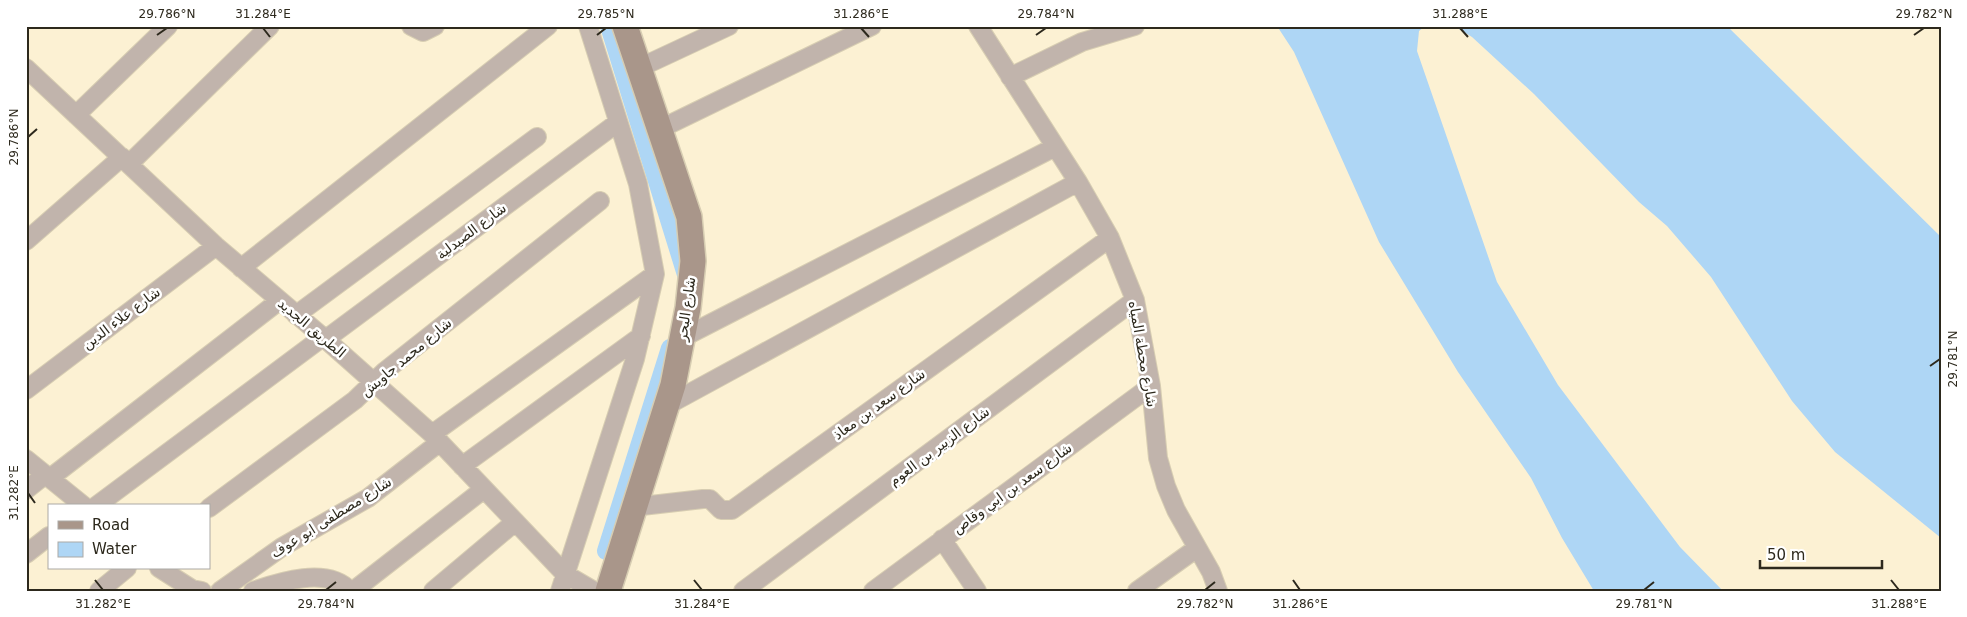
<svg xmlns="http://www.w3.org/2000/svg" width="1967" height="617" font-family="'DejaVu Sans','Noto Sans Arabic',sans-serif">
  <rect width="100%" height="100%" fill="#fcf1d3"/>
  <!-- water -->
  <path fill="#aed6f5" d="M1277,26h148l-6,5 -2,20 80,231 61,103 122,162 43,44h-129l-32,-53 -31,-60 -73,-106 -79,-130 -85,-190z
    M1454,26h273l214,211v301l-106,-86 -43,-51 -81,-124 -44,-51 -28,-24 -105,-108 -62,-57z"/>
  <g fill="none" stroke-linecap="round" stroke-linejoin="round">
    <!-- canal -->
    <path stroke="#aed6f5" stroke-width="18" d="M609,26l78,252
      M606,551l64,-203"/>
    <defs>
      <path id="street" d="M411,26l12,6 12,-6
        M978,26l100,156 32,56 25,62 16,86 7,72 8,28 10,24 35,62 7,19
        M26,68l190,178 107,91 109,97 133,140 29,17
        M639,68l90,-42
        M1010,77l72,-35 53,-16
        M76,115l92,-89
        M660,129l212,-103
        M129,164l141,-138
        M26,241l96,-84
        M241,268l307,-242
        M296,315l241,-178
        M682,338l373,-191
        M326,339l291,-216
        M26,390l190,-144
        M666,406l412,-224
        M432,434l223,-160
        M26,459l58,47
        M462,466l179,-130
        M50,478l229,-177
        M26,490l19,-15
        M96,506l227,-169
        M633,507l70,-8h7l11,11h11l378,-272
        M209,508l146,-108 30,-29 215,-170
        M942,539l35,52
        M26,554l23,-18
        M159,568l33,21 10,2
        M99,591l28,-23
        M220,591l62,-44 86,-49 72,-56
        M253,591c26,-9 75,-25 97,0
        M353,591l131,-102
        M433,591l82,-69
        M560,591l75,-232 20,-85 -17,-90 -50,-158
        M743,591l392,-291
        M873,591l278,-205
        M1137,591l60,-43"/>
      <path id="secondary" d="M608,591l65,-206 15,-77 5,-47 -4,-44 -64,-191"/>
    </defs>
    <!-- street casing -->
    <use href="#street" stroke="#d7cdb2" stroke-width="20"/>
    <!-- secondary casing -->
    <use href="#secondary" stroke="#d7cdb2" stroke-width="28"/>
    <!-- street -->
    <use href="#street" stroke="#c1b4ac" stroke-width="18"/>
    <!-- secondary -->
    <use href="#secondary" stroke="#a9968a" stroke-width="25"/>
  </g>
  <!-- ticks -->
  <path fill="none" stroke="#2d291d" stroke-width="2" d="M263,28l7,9M861,28l8,9M1460,28l8,9M157,35l10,-7M597,35l9,-7M1036,35l10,-7M1914,35l10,-7M28,137l9,-8M1930,366l10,-7M28,493l7,10M95,580l8,10M694,580l8,10M1293,580l7,10M1891,580l8,10M326,590l10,-8M1205,590l10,-8M1644,590l10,-8"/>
  <g text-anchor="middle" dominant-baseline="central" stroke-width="5" stroke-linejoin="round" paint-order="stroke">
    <!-- street labels -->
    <g font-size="14" fill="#2d291d" stroke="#fff">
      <text transform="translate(471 231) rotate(-37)">شارع الصيدلية</text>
      <text transform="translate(686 309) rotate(-82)">شارع البحر</text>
      <text transform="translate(121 318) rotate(-37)">شارع علاء الدين</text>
      <text transform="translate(312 328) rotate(40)">الطريق الجديد</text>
      <text transform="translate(1143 354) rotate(80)">شارع محطة المياه</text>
      <text transform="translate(406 357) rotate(-40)">شارع محمد جاويش</text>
      <text transform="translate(879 404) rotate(-36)">شارع سعد بن معاذ</text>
      <text transform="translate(939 446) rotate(-37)">شارع الزبير بن العوم</text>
      <text transform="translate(1012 488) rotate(-36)">شارع سعد بن ابي وقاص</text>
      <text transform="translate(331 517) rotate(-32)">شارع مصطفى ابو عوف</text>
    </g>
  </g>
  <!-- border -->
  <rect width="1967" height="617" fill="none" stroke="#ffffff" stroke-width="55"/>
  <!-- legend -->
  <rect x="48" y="504" width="162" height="65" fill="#ffffff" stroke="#aba9a5"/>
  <rect x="58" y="521" width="25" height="8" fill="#a9968a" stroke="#aba9a5"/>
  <text x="92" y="530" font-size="15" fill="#2d291d">Road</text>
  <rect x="58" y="542" width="25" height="15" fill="#aed6f5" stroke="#aba9a5"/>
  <text x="92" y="554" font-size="15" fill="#2d291d">Water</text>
  <!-- scale -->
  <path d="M1760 560v8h122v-8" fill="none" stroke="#2d291d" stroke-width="2.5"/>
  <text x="1767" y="560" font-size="15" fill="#2d291d" stroke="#ffffff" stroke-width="4" paint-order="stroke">50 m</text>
  <rect x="28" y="28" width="1912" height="562" fill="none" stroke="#2d291d" stroke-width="2"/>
  <g font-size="12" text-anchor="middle" fill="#2d291d">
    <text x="167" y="18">29.786°N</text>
    <text x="263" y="18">31.284°E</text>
    <text x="606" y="18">29.785°N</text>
    <text x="861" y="18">31.286°E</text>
    <text x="1046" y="18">29.784°N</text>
    <text x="1460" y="18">31.288°E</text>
    <text x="1924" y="18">29.782°N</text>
    <text transform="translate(14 137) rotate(-90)" y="4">29.786°N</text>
    <text transform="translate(1953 359) rotate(-90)" y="4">29.781°N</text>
    <text transform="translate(14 493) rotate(-90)" y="4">31.282°E</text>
    <text x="103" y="608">31.282°E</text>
    <text x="326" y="608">29.784°N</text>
    <text x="702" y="608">31.284°E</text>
    <text x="1205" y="608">29.782°N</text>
    <text x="1300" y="608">31.286°E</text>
    <text x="1644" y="608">29.781°N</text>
    <text x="1899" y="608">31.288°E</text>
  </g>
</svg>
